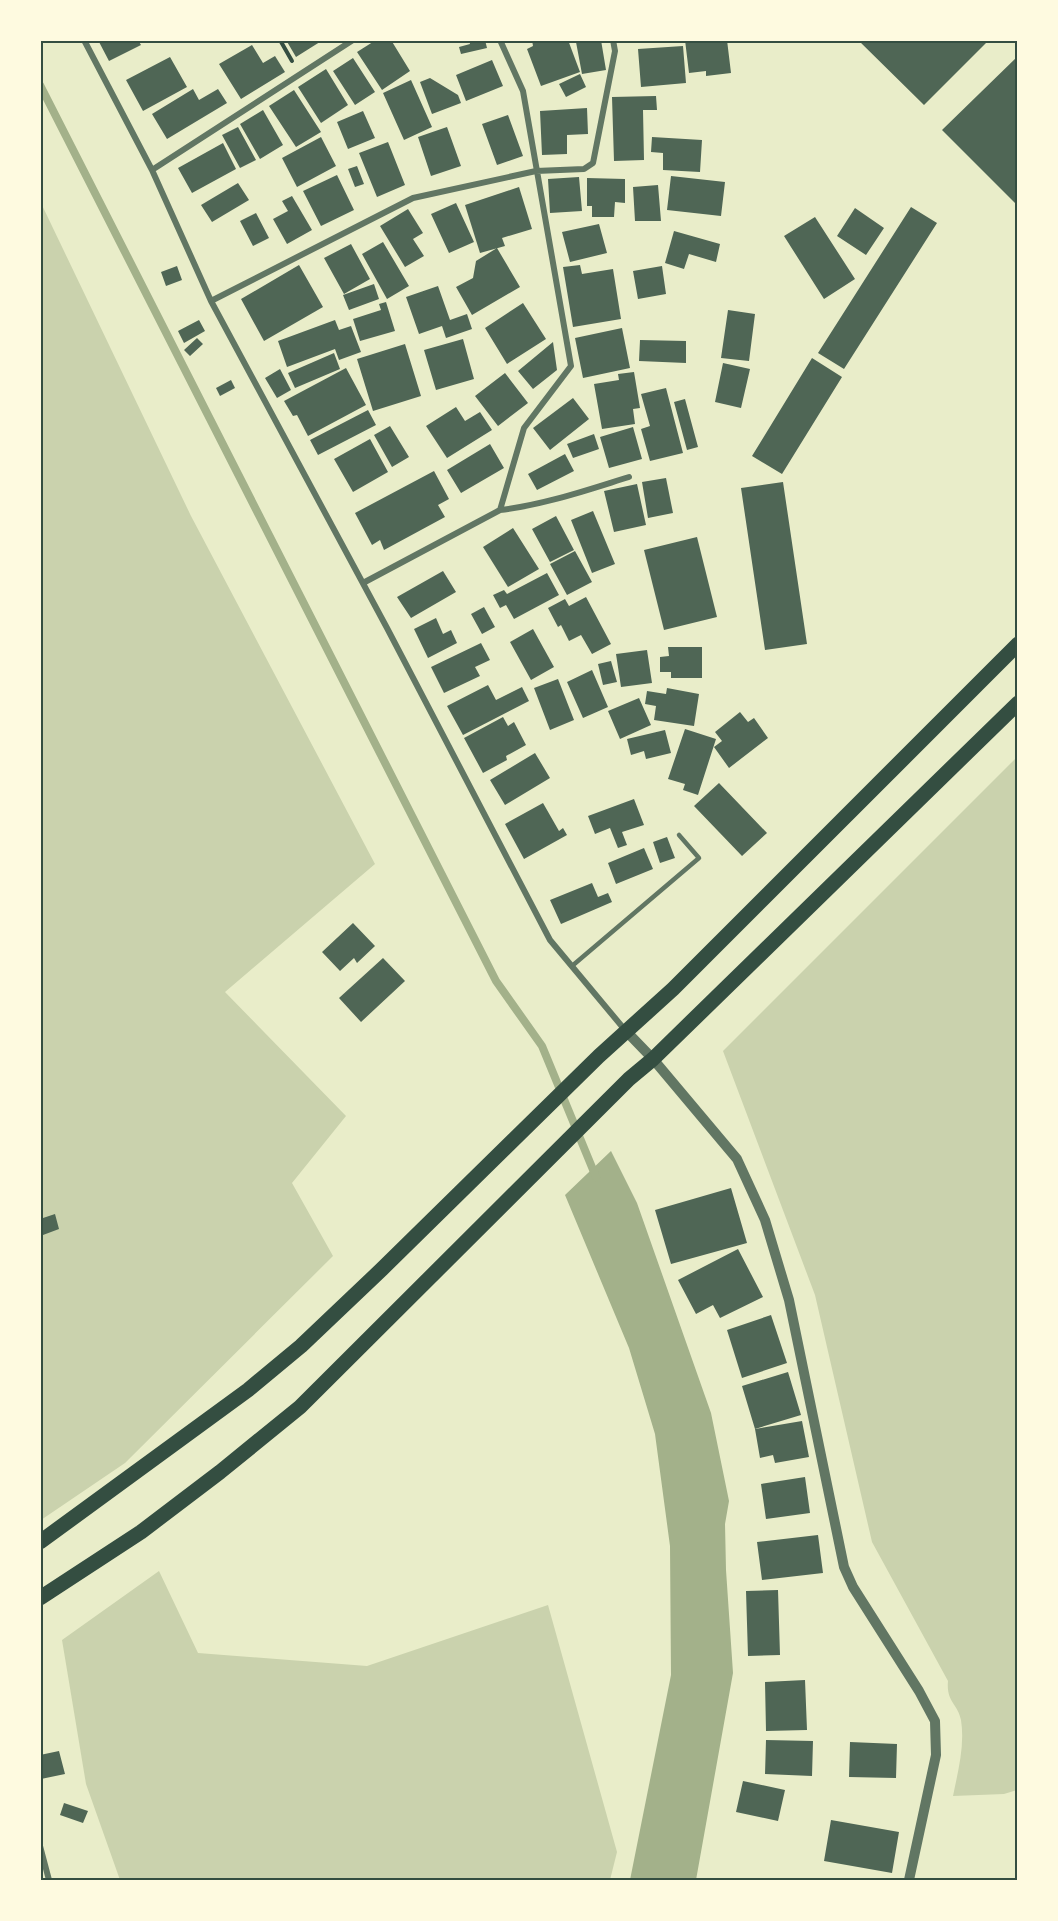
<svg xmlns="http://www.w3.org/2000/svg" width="1058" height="1921" font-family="Arial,sans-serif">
  <rect width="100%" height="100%" fill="#e9edc9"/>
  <!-- green -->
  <path fill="#cad2ad" d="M40,201l151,315 184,348 -150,128 121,124 -54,67 41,73 -208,207 -84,57z
    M1017,757v1033l-13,4 -51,2c5,-25 12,-50 8,-76 -3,-16 -15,-18 -13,-39l-76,-139 -57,-247 -92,-244z
    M159,1571l39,82 169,13 181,-61 69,247 -7,28h-490l-34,-96 -24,-144z"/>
  <!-- water -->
  <path fill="#a3b18a" d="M611,1151l26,52 74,210 18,88 -4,23 1,46 7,103 -37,207h-66l41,-205 -1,-129 -15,-112 -26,-86 -64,-153z"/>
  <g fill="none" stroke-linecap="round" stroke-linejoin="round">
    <!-- stream -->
    <path stroke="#a3b18a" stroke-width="8" d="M40,85l456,896 46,65 54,131"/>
  </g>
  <!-- building -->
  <path fill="#4f6655" d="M98,40h40l3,5 -32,16z
    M286,40h37l-27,17z
    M376,40h15l19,31 -28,19 -25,-38z
    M469,40h16l2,8 -26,6 -2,-7 11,-3z
    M532,40h36l12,32 -39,14 -14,-37 6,-3z
    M582,40h19l5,30 -24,4 -6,-32z
    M685,40h42l4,33 -25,3v-5l-17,2z
    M858,40h131l-65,65z
    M252,45l11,18 12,-7 10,16 -44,27 -22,-35z
    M683,46l3,37 -45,4 -3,-38z
    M1018,56v150l-76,-76z
    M170,57l17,30 -44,24 -17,-31z
    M353,58l22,34 -20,13 -22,-34z
    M492,60l11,26 -37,15 -10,-26z
    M326,69l22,36 -27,18 -23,-36z
    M580,74l6,13 -20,10 -7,-13z
    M430,78l28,17 3,8 -29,11 -12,-32z
    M411,80l21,47 -28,13 -21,-47z
    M193,89l6,11 19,-11 9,14 -60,36 -15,-25z
    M294,90l27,42 -25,15 -27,-41z
    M656,96l1,14h-14l1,50 -30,1 -2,-64z
    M587,108l1,26 -21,1v19l-25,1 -2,-44z
    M263,110l20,35 -23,14 -20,-35z
    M363,111l12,27 -27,11 -11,-27z
    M508,115l15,41 -26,9 -15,-41z
    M238,127l18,33 -16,8 -18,-33z
    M447,127l14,39 -30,10 -13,-39z
    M321,137l15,29 -39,21 -15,-29z
    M652,137l50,3 -2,32 -37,-2v-17l-12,-1z
    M388,142l17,43 -28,12 -18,-44z
    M223,143l13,26 -44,24 -14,-25z
    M357,166l7,18 -9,3 -7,-18z
    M337,175l17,35 -33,16 -18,-35z
    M671,176l54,6 -4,34 -54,-6z
    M579,177l3,34 -32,2 -2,-34z
    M587,178l38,1v24l-10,-1 -1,15h-22v-11h-5z
    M238,183l11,17 -37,22 -11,-17z
    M658,185l3,36h-26l-2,-34z
    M519,187l13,42 -30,9 3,8 -25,7 -15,-48z
    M292,196l20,34 -25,14 -14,-25 15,-8 -6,-10z
    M456,203l18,39 -25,11 -18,-39z
    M911,207l26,16 -93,146 -26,-16z
    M855,208l29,20 -18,27 -29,-19z
    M408,209l15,24 -10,6 11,17 -19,11 -25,-41z
    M256,213l13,25 -16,8 -13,-25z
    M815,217l40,62 -31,20 -40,-63z
    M599,224l8,29 -37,9 -8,-30z
    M674,231l46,13 -4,18 -27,-8 -5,15 -19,-6z
    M383,242l26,44 -22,13 -25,-45z
    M351,244l19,35 -26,15 -20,-36z
    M497,248l23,39 -48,28 -16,-28 17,-9 3,-17z
    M299,265l24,42 -59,34 -23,-42z
    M580,265l2,9 31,-5 8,50 -48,8 -10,-60z
    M177,266l5,14 -16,6 -5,-14z
    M662,266l4,28 -28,5 -5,-28z
    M374,284l5,15 -30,11 -6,-15z
    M438,286l12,34 17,-6 5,15 -26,9 -4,-12 -23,8 -13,-37z
    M386,302l9,29 -35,10 -7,-22 28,-9 -2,-6z
    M523,303l23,36 -39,25 -22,-36z
    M728,310l27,4 -6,47 -28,-3z
    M199,320l6,11 -21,12 -6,-12z
    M335,320l4,10 12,-4 10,26 -22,8 -4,-11 -48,18 -9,-26z
    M622,328l8,40 -47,10 -8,-40z
    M197,338l6,6 -13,12 -6,-6z
    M463,339l11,40 -38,11 -12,-40z
    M640,340l46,1v22l-47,-2z
    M553,342l4,28 -24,19 -15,-18z
    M405,344l16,52 -48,15 -16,-52z
    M334,353l6,16 -45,19 -7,-15z
    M812,358l30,19 -60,97 -30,-18z
    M723,363l27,6 -9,39 -26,-6z
    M346,368l20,37 -58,31 -11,-21 -4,1 -9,-15z
    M280,369l11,21 -14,8 -12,-20z
    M634,372l6,36 -7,1 2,15 -33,5 -8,-45 25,-4 -1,-6z
    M505,373l23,30 -30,23 -23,-30z
    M231,380l4,8 -15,8 -4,-8z
    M666,388l17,65 -33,8 -9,-32 9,-3 -9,-32z
    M573,398l16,21 -39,31 -17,-22z
    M685,399l13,48 -11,3 -13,-48z
    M456,407l9,14 15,-9 12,18 -45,28 -21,-32z
    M368,410l8,15 -58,30 -8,-15z
    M390,426l19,31 -17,10 -18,-32z
    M633,427l9,32 -33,9 -9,-31z
    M594,434l5,15 -26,9 -6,-14z
    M370,439l18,33 -35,20 -19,-33z
    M490,444l14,24 -43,25 -14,-23z
    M565,454l9,17 -37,19 -9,-16z
    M434,471l15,28 -11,6 7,12 -61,33 -4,-10 -8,5 -17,-32z
    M666,478l7,35 -25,5 -6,-36z
    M783,482l24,162 -42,6 -24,-162z
    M637,484l9,41 -32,7 -10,-41z
    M593,511l22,53 -23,9 -21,-53z
    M556,516l18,34 -24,12 -18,-33z
    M513,528l26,41 -31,18 -25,-40z
    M697,537l20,80 -53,13 -20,-80z
    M575,551l17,31 -25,13 -17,-31z
    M443,571l13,21 -45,26 -14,-21z
    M547,573l12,22 -45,24 -8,-14 -6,3 -7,-13 11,-5 3,4z
    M586,597l25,47 -19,10 -11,-19 -12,6 -8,-16 -3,2 -10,-19 17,-9 4,7z
    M484,607l11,20 -13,7 -11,-20z
    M436,618l7,16 8,-4 6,13 -29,15 -14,-29z
    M533,629l21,38 -23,13 -21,-38z
    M481,643l9,17 -15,7 5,9 -36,17 -13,-26z
    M668,647h34v31h-31v-6h-11v-15l9,-1z
    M647,650l5,33 -31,4 -5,-33z
    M611,661l6,21 -14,3 -5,-21z
    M592,670l16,37 -25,11 -16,-36z
    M558,679l16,41 -24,10 -16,-42z
    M488,685l8,15 26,-13 7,14 -66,34 -16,-29z
    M667,688l32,6 -5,32 -40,-6 2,-14 -11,-2 2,-13 19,3z
    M639,698l12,27 -31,14 -12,-28z
    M740,712l8,10 6,-4 14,20 -39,30 -15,-21 8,-6 -7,-9z
    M503,717l5,9 6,-4 12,23 -20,11 1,4 -24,13 -19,-35z
    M685,729l31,10 -18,56 -15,-5 2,-6 -17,-5z
    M665,730l6,23 -25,6 -2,-8 -13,4 -4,-16z
    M535,753l15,25 -45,27 -15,-25z
    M719,783l48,50 -25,23 -48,-50z
    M634,799l10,26 -22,7 5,13 -9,3 -8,-20 -15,6 -7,-18z
    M543,803l16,28 4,-3 4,7 -43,24 -19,-35z
    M667,837l8,21 -15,5 -7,-21z
    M644,848l9,21 -37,15 -8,-21z
    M592,883l6,14 10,-4 4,9 -51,22 -11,-24z
    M353,923l22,23 -18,17 -3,-5 -14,13 -18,-19z
    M383,958l22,23 -44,41 -22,-24z
    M731,1188l16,55 -76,21 -16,-54z
    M55,1214l4,15 -16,6 -3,-16z
    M738,1249l25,48 -43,21 -7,-13 -17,9 -18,-34z
    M771,1315l16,48 -45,15 -15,-48z
    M788,1372l13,43 -46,14 -13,-43z
    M802,1421l7,36 -34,6 -2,-8 -13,3 -5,-29z
    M805,1477l5,36 -44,6 -5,-35z
    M818,1535l5,38 -61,7 -5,-38z
    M778,1590l2,65 -32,1 -2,-65z
    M805,1680l2,50 -41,1 -1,-49z
    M766,1740l47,1 -1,35 -47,-2z
    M850,1742l47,2 -1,34 -47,-1z
    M59,1751l6,23 -24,5 -1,-24z
    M743,1781l42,9 -7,31 -42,-9z
    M64,1803l24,8 -5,12 -23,-8z
    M831,1820l68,12 -7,41 -68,-12z"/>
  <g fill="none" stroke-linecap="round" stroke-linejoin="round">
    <!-- path -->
    <path stroke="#344e41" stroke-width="4" d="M280,40l12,21"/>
    <!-- service -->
    <path stroke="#617663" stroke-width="4.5" d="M572,966l127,-108 -20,-23"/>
    <!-- minor -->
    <path stroke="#617663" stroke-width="6" d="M84,40l68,130 59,131 176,327 163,312 75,90
      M152,170l201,-130
      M211,301l202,-103 123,-27 48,-2 9,-6 22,-112 -2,-11
      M500,510c44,-5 87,-20 129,-33
      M363,583l137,-73 24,-82 47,-62 -48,-275 -23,-51
      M40,1846l9,34"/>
    <!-- tertiary -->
    <path stroke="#617663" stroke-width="10" d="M626,1031l27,28 84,100 28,61 24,80 55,267 9,20 66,104 16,30 1,34 -27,125"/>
    <!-- primary -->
    <path stroke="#344e41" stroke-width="15" d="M40,1542l208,-152 53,-44 81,-77 217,-213 74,-67 345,-345
      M40,1598l101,-66 79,-60 80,-65 329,-328 24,-20 365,-356"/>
  </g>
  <!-- border -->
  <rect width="1058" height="1921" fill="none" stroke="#fefae0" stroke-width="84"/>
  <rect x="42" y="42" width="974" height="1837" fill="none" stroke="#344e41" stroke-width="2"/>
</svg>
